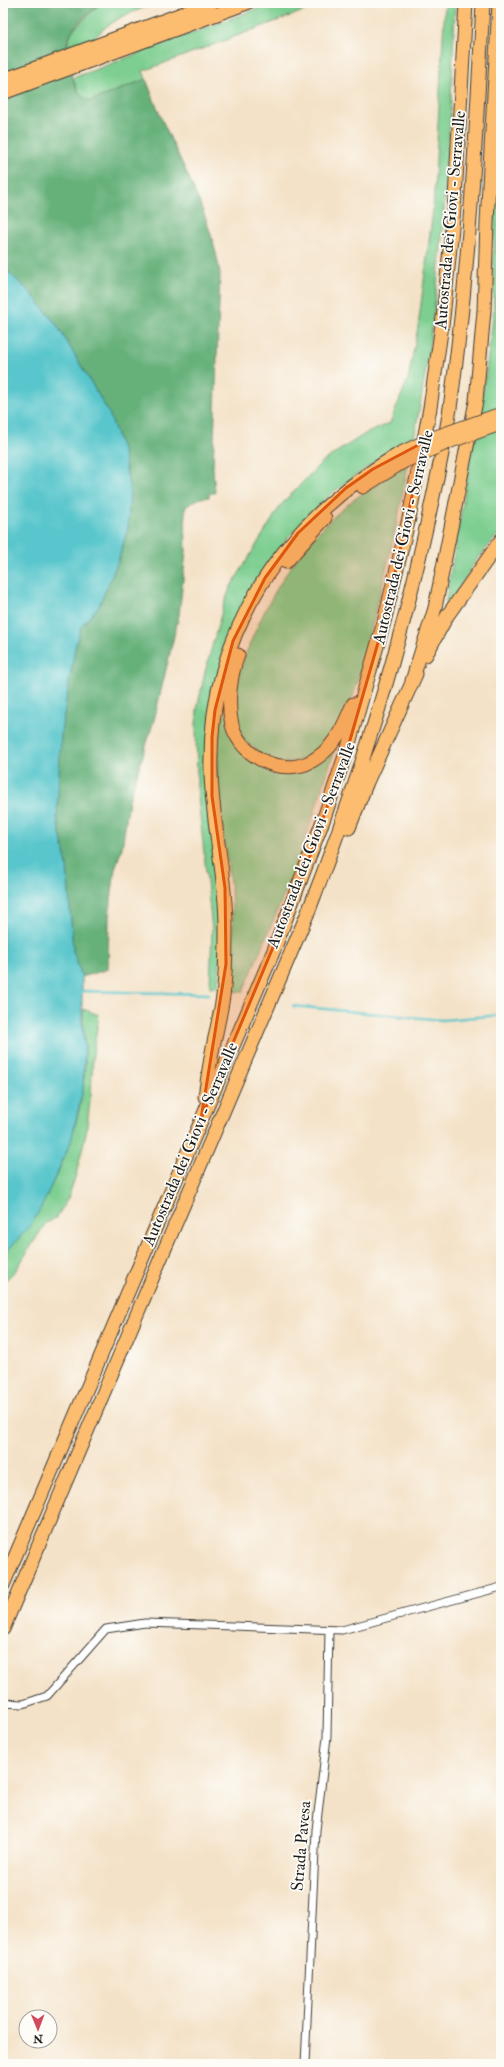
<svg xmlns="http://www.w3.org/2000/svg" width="504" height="2067" font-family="'IM FELL Double Pica',serif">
  <rect width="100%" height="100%" fill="#fdfcf7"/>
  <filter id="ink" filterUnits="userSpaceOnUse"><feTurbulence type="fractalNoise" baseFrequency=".025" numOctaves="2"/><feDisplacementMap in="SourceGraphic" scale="8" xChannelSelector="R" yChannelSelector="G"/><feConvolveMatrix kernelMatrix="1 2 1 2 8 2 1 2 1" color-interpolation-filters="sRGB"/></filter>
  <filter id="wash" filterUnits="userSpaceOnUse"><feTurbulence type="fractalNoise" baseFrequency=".012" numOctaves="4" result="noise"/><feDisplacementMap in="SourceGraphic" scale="16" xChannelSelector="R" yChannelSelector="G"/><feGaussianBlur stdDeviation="0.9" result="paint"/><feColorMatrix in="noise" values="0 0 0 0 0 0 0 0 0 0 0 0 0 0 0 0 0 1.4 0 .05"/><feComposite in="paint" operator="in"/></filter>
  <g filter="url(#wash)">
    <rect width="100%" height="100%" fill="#f4e2c8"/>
    <!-- green -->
    <path fill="#7dce90" stroke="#4c7556" d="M101,3h55l-33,13 -16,10 -12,11 -28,9 5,-15z
      M272,3h53l-182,68 3,8 -55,22c-12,-3 -14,-13 -18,-23z
      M445,3h10c-5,146 -13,291 -41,435l-29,16 -53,39 -43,43 -16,22 -58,137 6,248 -3,44h-8l2,-58 -15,-142 -1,-61 1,-17 8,-37 18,-65 7,-19 51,-83 39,-41 15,-11 30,-19 25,-11 18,-44 10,-52 15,-117z
      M497,176l4,9v223l-23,8 7,-38 9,-67 -1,-46z
      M501,428v103l-26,31 -31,49 30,-173z
      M408,464c-9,54 -22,106 -35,158 -10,39 -18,85 -43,116 -14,17 -41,31 -62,22 -5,-2 -10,-9 -14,-12 -4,-3 -9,-7 -11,-10 -6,-10 -8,-25 -8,-36 1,-24 10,-48 20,-70 22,-51 56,-100 101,-134 16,-12 35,-23 52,-34z
      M226,691v23l40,55 69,-20 -38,115 -54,128 -12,-1 2,-66 -2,-36 -14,-101 3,-61z
      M83,1009l16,6 -6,39 -2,41 -5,38 -10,42 -8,23 -11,19 -12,7 -29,46 -13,13v-28c47,-53 79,-120 82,-192 1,-18 -3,-36 -2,-54z"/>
    <!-- forest -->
    <path fill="#66b17a" stroke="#41664b" d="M3,3h98c-10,9 -22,17 -29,28 -3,4 -5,9 -5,14 0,10 6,41 12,48 3,4 8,7 12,8l55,-22c7,18 13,35 21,52 22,47 45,91 53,143l-7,195 2,24h-6v4l-9,1 -15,9 1,45 -7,63 -25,105 -25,80 -7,48 -7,21 -6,47 -1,53 -26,8 -9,-26 -6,-85 -10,-48 4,-86 14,-84 6,-21 18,-21 19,-45 10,-33 2,-37 -7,-39 -14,-39 -52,-88 -26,-32 -28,-26z"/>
    <!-- water -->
    <path fill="#58c6cc" stroke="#3a7174" d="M3,267l28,26 26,32 52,88 14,39 7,39 -2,37 -10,33 -19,45 -18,21 -6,21 -14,84 -4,86 10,48 6,85 9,26v43l3,29 -2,40 -12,53 -29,64 -12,20 -27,29z"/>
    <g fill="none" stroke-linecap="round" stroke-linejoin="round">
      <!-- stream -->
      <path stroke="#58c6cc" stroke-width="2.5" d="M80,991l129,3
        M293,1006l149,14 59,-5"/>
    </g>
  </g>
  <g filter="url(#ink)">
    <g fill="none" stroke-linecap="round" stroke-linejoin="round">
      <defs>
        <path id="street" d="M3,1703l20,1 24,-8 59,-67 39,-6 197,7 159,-43
          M305,2064l11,-234 11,-93 2,-107"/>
        <path id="highway" d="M3,80l208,-77
          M3,93l244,-90
          M497,146l4,21
          M363,487l40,-25
          M286,562l39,-44
          M238,655c-8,20 -11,49 -6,70 10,35 56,55 86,32 18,-12 27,-34 35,-53
          M426,655l21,-39 54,-76
          M412,681l23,-73 41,-207 8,-90 3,-89 12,-219
          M349,828l18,-46 49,-108
          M205,1097c3,-22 6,-43 11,-64 3,-15 7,-31 8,-46 2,-20 2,-41 2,-61 0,-52 -14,-102 -15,-154 -4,-138 71,-250 188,-318
          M3,1585l271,-635 50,-132 24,-71 36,-125 25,-104 21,-110 13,-90 12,-120 11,-195
          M3,1629l306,-719c44,-113 81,-228 109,-347 12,-51 24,-103 32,-155 19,-135 26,-270 33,-405"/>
      </defs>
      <!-- street casing -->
      <use href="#street" stroke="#3c3a36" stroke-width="9"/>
      <!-- highway casing -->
      <use href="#highway" stroke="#3c3a36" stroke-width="15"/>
      <!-- street -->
      <use href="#street" stroke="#fff" stroke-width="7"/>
      <!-- highway -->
      <use href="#highway" stroke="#fcbd6f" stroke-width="13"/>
      <defs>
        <path id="highway-bridge" d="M399,454l34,-16 68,-24
          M403,462l48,-21 49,-17"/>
      </defs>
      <!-- highway-bridge casing -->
      <use href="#highway-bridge" stroke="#3c3a36" stroke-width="15" stroke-linecap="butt"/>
      <!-- highway-bridge -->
      <use href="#highway-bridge" stroke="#fcbd6f" stroke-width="13"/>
    </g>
  </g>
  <!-- marked area -->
  <path fill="#de560d" fill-opacity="0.2" stroke="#de560d" stroke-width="3" stroke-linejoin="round" d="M424,442l-40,180 -36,125 -45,129 -102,243 25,-155 -1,-76 -13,-92v-59l3,-27 18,-69 32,-63 33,-45 48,-45 27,-19z"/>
  <g text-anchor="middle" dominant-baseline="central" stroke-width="3.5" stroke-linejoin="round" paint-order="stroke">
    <!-- street labels -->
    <g font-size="17" fill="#1c1c1c" stroke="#fdfcf7">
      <text transform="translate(450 220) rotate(-85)">Autostrada dei Giovi - Serravalle</text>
      <text transform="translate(403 537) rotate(-77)">Autostrada dei Giovi - Serravalle</text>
      <text transform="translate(311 845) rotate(-69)">Autostrada dei Giovi - Serravalle</text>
      <text transform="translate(190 1144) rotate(-67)">Autostrada dei Giovi - Serravalle</text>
      <text transform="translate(301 1846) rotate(-85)">Strada Pavesa</text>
    </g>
  </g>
  <!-- margin -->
  <rect width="504" height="2067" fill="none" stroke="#fdfcf7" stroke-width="16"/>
  <!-- north arrow -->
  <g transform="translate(38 2029) rotate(179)"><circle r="19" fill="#fdfcf7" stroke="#a3a29f"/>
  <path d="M0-3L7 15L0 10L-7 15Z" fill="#d1495b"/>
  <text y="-6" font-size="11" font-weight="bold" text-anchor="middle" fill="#1c1c1c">N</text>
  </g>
</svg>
